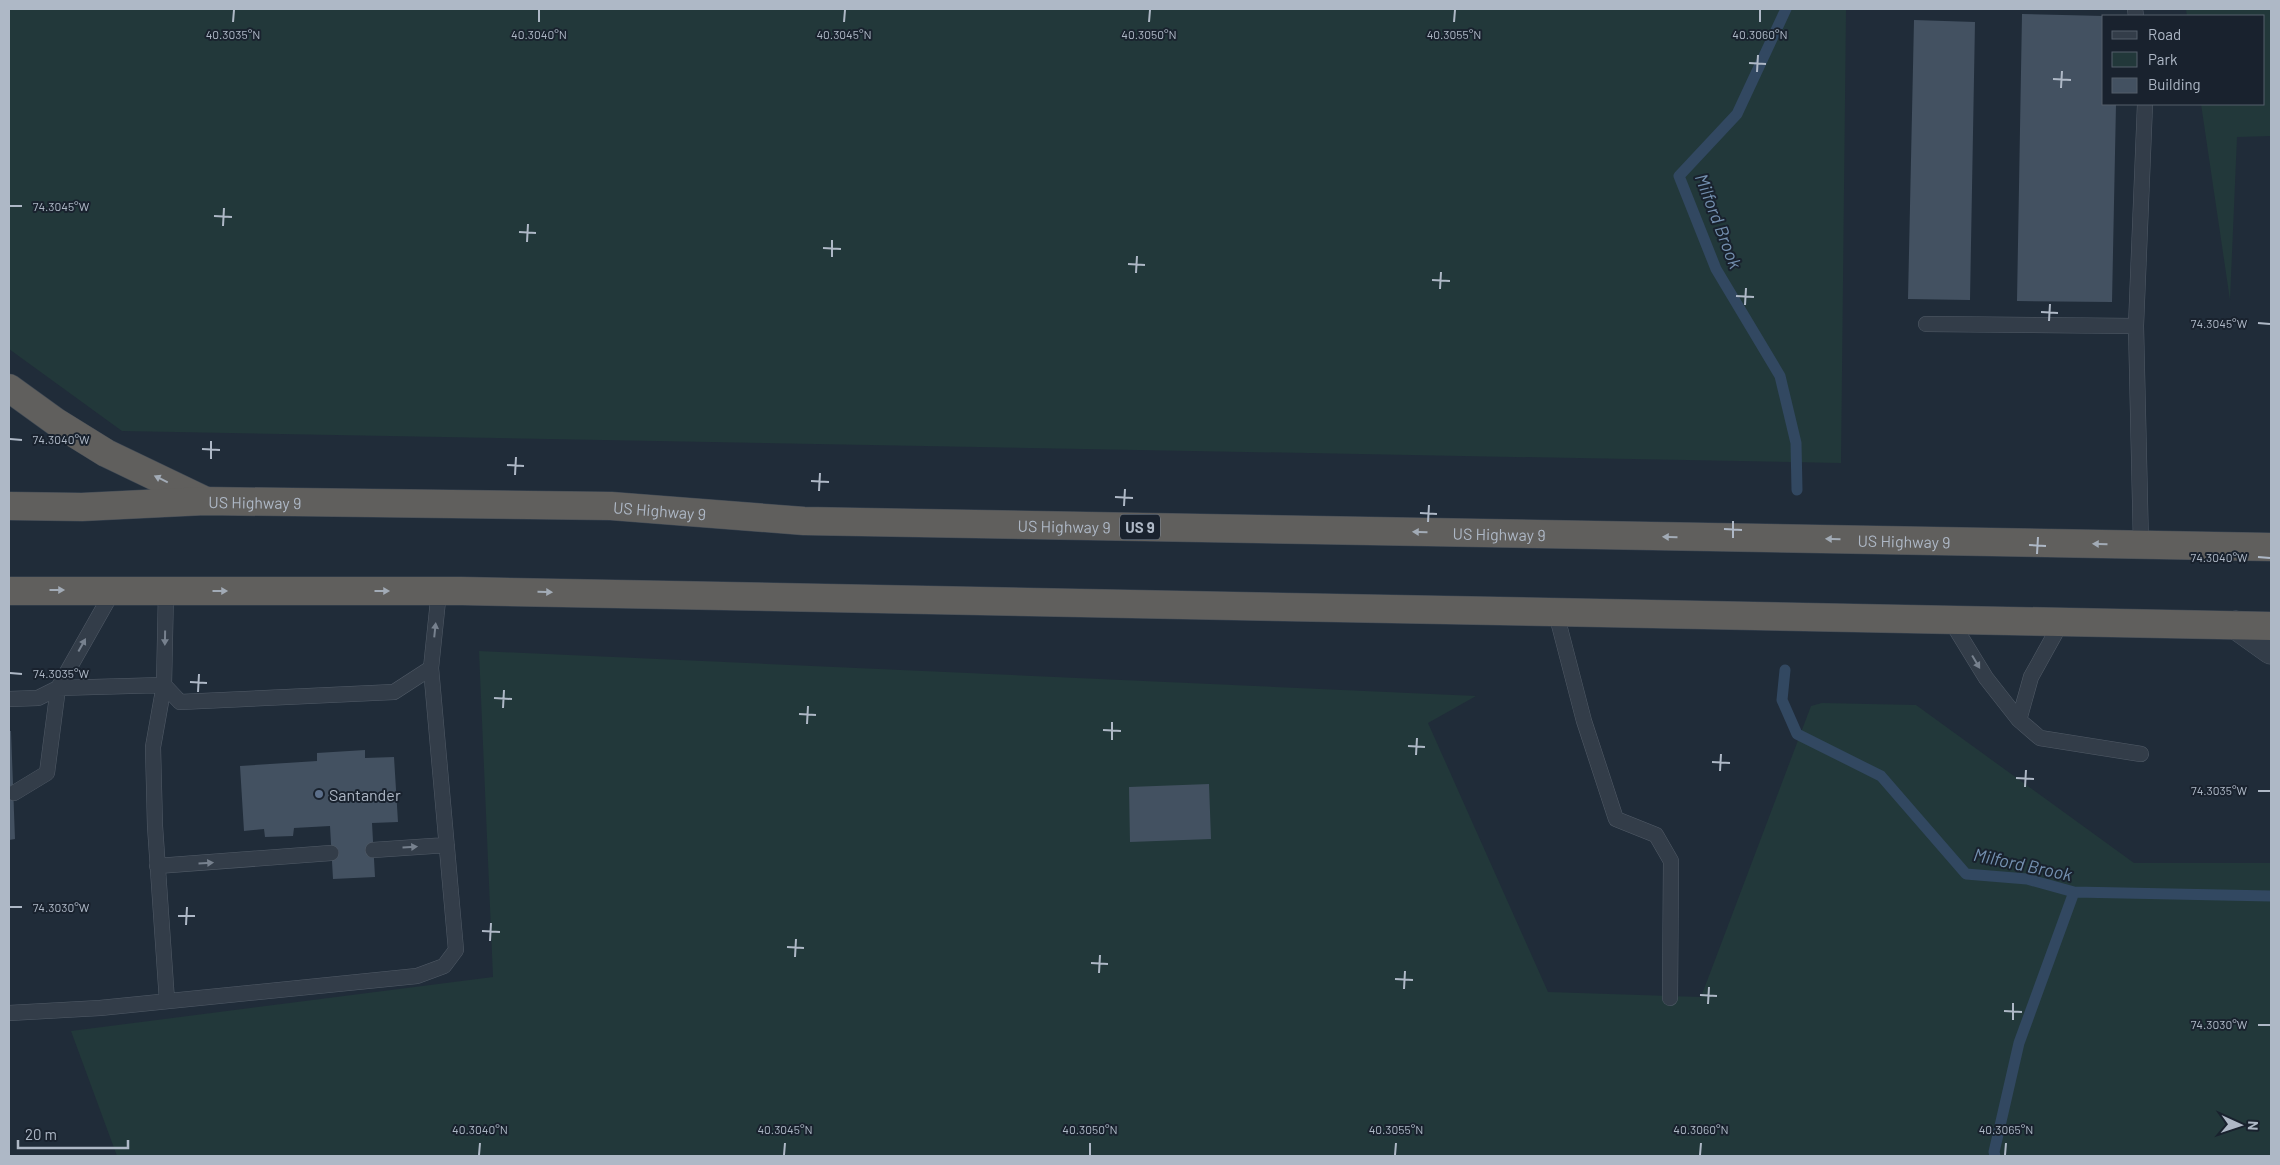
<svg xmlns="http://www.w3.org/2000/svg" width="2280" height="1165" font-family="Barlow,sans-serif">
  <rect width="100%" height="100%" fill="#202c39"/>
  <!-- green -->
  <path fill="#22383a" d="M9,9h1837l-5,454 -1719,-32 -113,-82z
    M2186,9h85v127l-34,1 -7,163 -29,-196h63v-88h-77z
    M479,651l997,45 -48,27 120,269 153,5 110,-291 11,-3 94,2 218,158h137v293h-2154l-46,-125 422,-54z"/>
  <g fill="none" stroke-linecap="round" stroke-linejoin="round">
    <!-- stream -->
    <path stroke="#324861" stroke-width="11" d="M1786,9l-49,105 -58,62 37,93 64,107 16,67 1,47
      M1785,670l-3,30 15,34 84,42 85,98 61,5 47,13 197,4
      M1995,1156l-1,-4 25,-109 55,-151"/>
  </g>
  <!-- building -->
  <path fill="#435161" d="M2022,14l82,2v88h12l-4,198 -95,-1z
    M1914,20l61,2 -5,278 -62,-1z
    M9,731h2l4,108 -6,1z
    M365,750v8l29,-1 4,65 -26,1 3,54 -42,2 -3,-53 -36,2 -1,8 -28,1 -1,-8 -20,2 -4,-65 77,-5v-8z
    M1209,784l2,55 -81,3 -1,-55z"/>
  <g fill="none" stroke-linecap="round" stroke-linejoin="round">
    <defs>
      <path id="service" d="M2135,9l1,7
        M1926,324l210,2
        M2141,545l-5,-219 9,-222
        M166,591l-2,94 -11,62 2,79 12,175
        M1556,613l28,108 32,98 40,16 15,26 -1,137
        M1951,621l35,57 33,42 12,-43 30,-54
        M9,699l29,-1 20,-10 106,-3 16,17 214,-10 37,-24
        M2019,720l21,18 101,16
        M14,793l33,-20 11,-85 55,-97
        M373,850l74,-5
        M157,866l174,-13
        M9,1013l91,-5 317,-32 27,-10 12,-16 -25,-282 8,-77"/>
      <path id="minor" d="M2236,625l35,25"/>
      <g id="trunk">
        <path d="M9,388l47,34 50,31 98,47"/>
        <path id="s1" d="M9,506l73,1 123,-6 406,5 193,15 1467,26"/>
        <path d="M9,591h453l1809,35"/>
      </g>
    </defs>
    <!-- service casing -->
    <use href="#service" stroke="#515b67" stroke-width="16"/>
    <!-- minor casing -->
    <use href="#minor" stroke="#515b67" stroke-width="29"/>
    <!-- trunk casing -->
    <use href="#trunk" stroke="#3e4854" stroke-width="29"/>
    <!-- service -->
    <use href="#service" stroke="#333d49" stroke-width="15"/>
    <!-- minor -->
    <use href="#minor" stroke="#333d49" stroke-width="28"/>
    <!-- trunk -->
    <use href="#trunk" stroke="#605f5d" stroke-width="28"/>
  </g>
  <!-- one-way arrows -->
  <defs><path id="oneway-solid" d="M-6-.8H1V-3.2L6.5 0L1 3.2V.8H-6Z" transform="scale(1.25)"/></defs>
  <g fill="#a2abb6">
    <use href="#oneway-solid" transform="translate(161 479) rotate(-154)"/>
    <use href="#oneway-solid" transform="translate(1420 532) rotate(-179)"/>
    <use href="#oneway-solid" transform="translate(1670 537) rotate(-179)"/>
    <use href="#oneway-solid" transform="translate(1833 539) rotate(-179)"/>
    <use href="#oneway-solid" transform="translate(2100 544) rotate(-179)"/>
    <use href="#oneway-solid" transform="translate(57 590)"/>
    <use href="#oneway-solid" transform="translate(220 591)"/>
    <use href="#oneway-solid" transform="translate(382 591)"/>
    <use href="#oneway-solid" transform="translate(545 592) rotate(1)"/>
  </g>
  <g fill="#77818e">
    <use href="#oneway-solid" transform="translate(435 630) rotate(-84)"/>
    <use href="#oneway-solid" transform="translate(165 638) rotate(91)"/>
    <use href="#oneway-solid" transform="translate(82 645) rotate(-61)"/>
    <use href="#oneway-solid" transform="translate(1976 662) rotate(59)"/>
    <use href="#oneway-solid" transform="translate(410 847) rotate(-4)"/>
    <use href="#oneway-solid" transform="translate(206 863) rotate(-4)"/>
  </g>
  <!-- ticks -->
  <path fill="none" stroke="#aeb8c6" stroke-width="2" d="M233,22l1,-12M539,22v-12M844,22l1,-12M1149,22l1,-12M1454,22l1,-12M1760,22v-12M1749,63l17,1M1757,72l1,-17M2053,79l18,1M2061,88l1,-17M10,206h12M214,216l18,1M223,226l1,-18M519,232l17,1M527,242l1,-18M823,248l18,1M832,257v-17M1128,264l17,1M1136,273l1,-17M1432,280l18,1M1440,289l1,-17M1736,296l18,1M1745,305l1,-17M2041,312l17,1M2049,321l1,-17M2258,323l12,1M10,439l12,1M202,449l18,1M211,459v-18M507,465l17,1M515,475l1,-18M811,481l18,1M819,491l1,-18M1115,497l18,1M1124,506l1,-17M1420,513l17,1M1428,522l1,-17M1724,529l18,1M1733,538v-17M2029,545l17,1M2037,554l1,-17M2258,557l12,1M10,673l12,1M190,682l17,1M198,692l1,-18M494,698l18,1M503,708l1,-18M799,714l17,1M807,724l1,-18M1103,730l18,1M1112,740v-18M1408,746l17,1M1416,755l1,-17M1712,762l18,1M1720,771l1,-17M2016,778l18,1M2025,787l1,-17M2258,791h12M10,907h12M178,916h17M186,925l1,-18M482,931l18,1M490,941l1,-18M787,947l17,1M795,957l1,-18M1091,963l17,1M1099,973l1,-18M1395,979l18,1M1404,989l1,-18M1700,995l17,1M1708,1004l1,-17M2004,1011l18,1M2013,1020v-17M2258,1025h12M479,1155l1,-12M784,1155l1,-12M1090,1155v-12M1395,1155l1,-12M1700,1155l1,-12M2005,1155l1,-12"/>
  <!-- markers -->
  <circle fill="#5c6f8a" stroke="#19222e" stroke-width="2" cx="319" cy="794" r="5"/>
  <g text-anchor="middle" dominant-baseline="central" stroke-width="4" stroke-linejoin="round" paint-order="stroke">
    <!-- shield labels -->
    <rect fill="#19222e" stroke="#818b98" stroke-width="1" x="1120" y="514.5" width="40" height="25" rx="4"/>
    <g font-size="15" font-weight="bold" fill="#aeb8c6">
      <text x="1140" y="527">US 9</text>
    </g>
    <!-- street labels -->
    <g font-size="16" fill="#aeb8c6" stroke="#19222e">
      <text stroke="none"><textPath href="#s1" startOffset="246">US Highway 9</textPath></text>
      <text stroke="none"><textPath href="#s1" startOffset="651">US Highway 9</textPath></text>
      <text stroke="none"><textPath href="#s1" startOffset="1056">US Highway 9</textPath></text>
      <text stroke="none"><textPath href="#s1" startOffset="1491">US Highway 9</textPath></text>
      <text stroke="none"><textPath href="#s1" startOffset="1896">US Highway 9</textPath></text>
    </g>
    <!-- poi labels -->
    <g font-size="16" fill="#aeb8c6" stroke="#19222e" text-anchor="start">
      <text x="329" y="794">Santander</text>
    </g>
    <!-- water labels -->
    <g font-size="18" font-style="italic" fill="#7490b0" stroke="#19222e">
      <text transform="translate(1719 221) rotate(69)">Milford Brook</text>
      <text transform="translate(2023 864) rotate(12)">Milford Brook</text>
    </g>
  </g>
  <g font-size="12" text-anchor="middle" fill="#aeb8c6" stroke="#19222e" stroke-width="4" stroke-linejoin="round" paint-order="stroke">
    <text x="233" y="39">40.3035°N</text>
    <text x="539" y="39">40.3040°N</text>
    <text x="844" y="39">40.3045°N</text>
    <text x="1149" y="39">40.3050°N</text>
    <text x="1454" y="39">40.3055°N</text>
    <text x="1760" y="39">40.3060°N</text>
    <text x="61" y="211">74.3045°W</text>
    <text x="2219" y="328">74.3045°W</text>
    <text x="61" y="444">74.3040°W</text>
    <text x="2219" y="562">74.3040°W</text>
    <text x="61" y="678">74.3035°W</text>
    <text x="2219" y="795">74.3035°W</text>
    <text x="61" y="912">74.3030°W</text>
    <text x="2219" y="1029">74.3030°W</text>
    <text x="480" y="1134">40.3040°N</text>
    <text x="785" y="1134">40.3045°N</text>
    <text x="1090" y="1134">40.3050°N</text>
    <text x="1396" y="1134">40.3055°N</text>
    <text x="1701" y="1134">40.3060°N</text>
    <text x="2006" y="1134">40.3065°N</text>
  </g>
  <!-- border -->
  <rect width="2280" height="1165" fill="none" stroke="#aeb8c6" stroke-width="20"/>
  <!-- legend -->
  <rect x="2102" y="15" width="162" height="90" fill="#19222e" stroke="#555e6b"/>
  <rect x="2112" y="31" width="25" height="8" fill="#333d49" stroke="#555e6b"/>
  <text x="2148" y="40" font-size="15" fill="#aeb8c6">Road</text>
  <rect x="2112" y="52" width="25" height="15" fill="#22383a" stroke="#555e6b"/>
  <text x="2148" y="65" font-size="15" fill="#aeb8c6">Park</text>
  <rect x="2112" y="78" width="25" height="15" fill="#435161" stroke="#555e6b"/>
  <text x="2148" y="90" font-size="15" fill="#aeb8c6">Building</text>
  <!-- north arrow -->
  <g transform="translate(2240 1125) rotate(93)" stroke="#19222e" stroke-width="4" paint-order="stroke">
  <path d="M0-4L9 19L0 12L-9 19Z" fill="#aeb8c6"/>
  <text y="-8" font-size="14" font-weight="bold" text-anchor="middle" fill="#aeb8c6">N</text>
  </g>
  <!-- scale -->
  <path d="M18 1140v8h110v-8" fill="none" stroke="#aeb8c6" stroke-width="2.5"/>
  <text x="25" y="1140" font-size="15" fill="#aeb8c6" stroke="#19222e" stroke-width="4" paint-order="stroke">20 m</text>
</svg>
